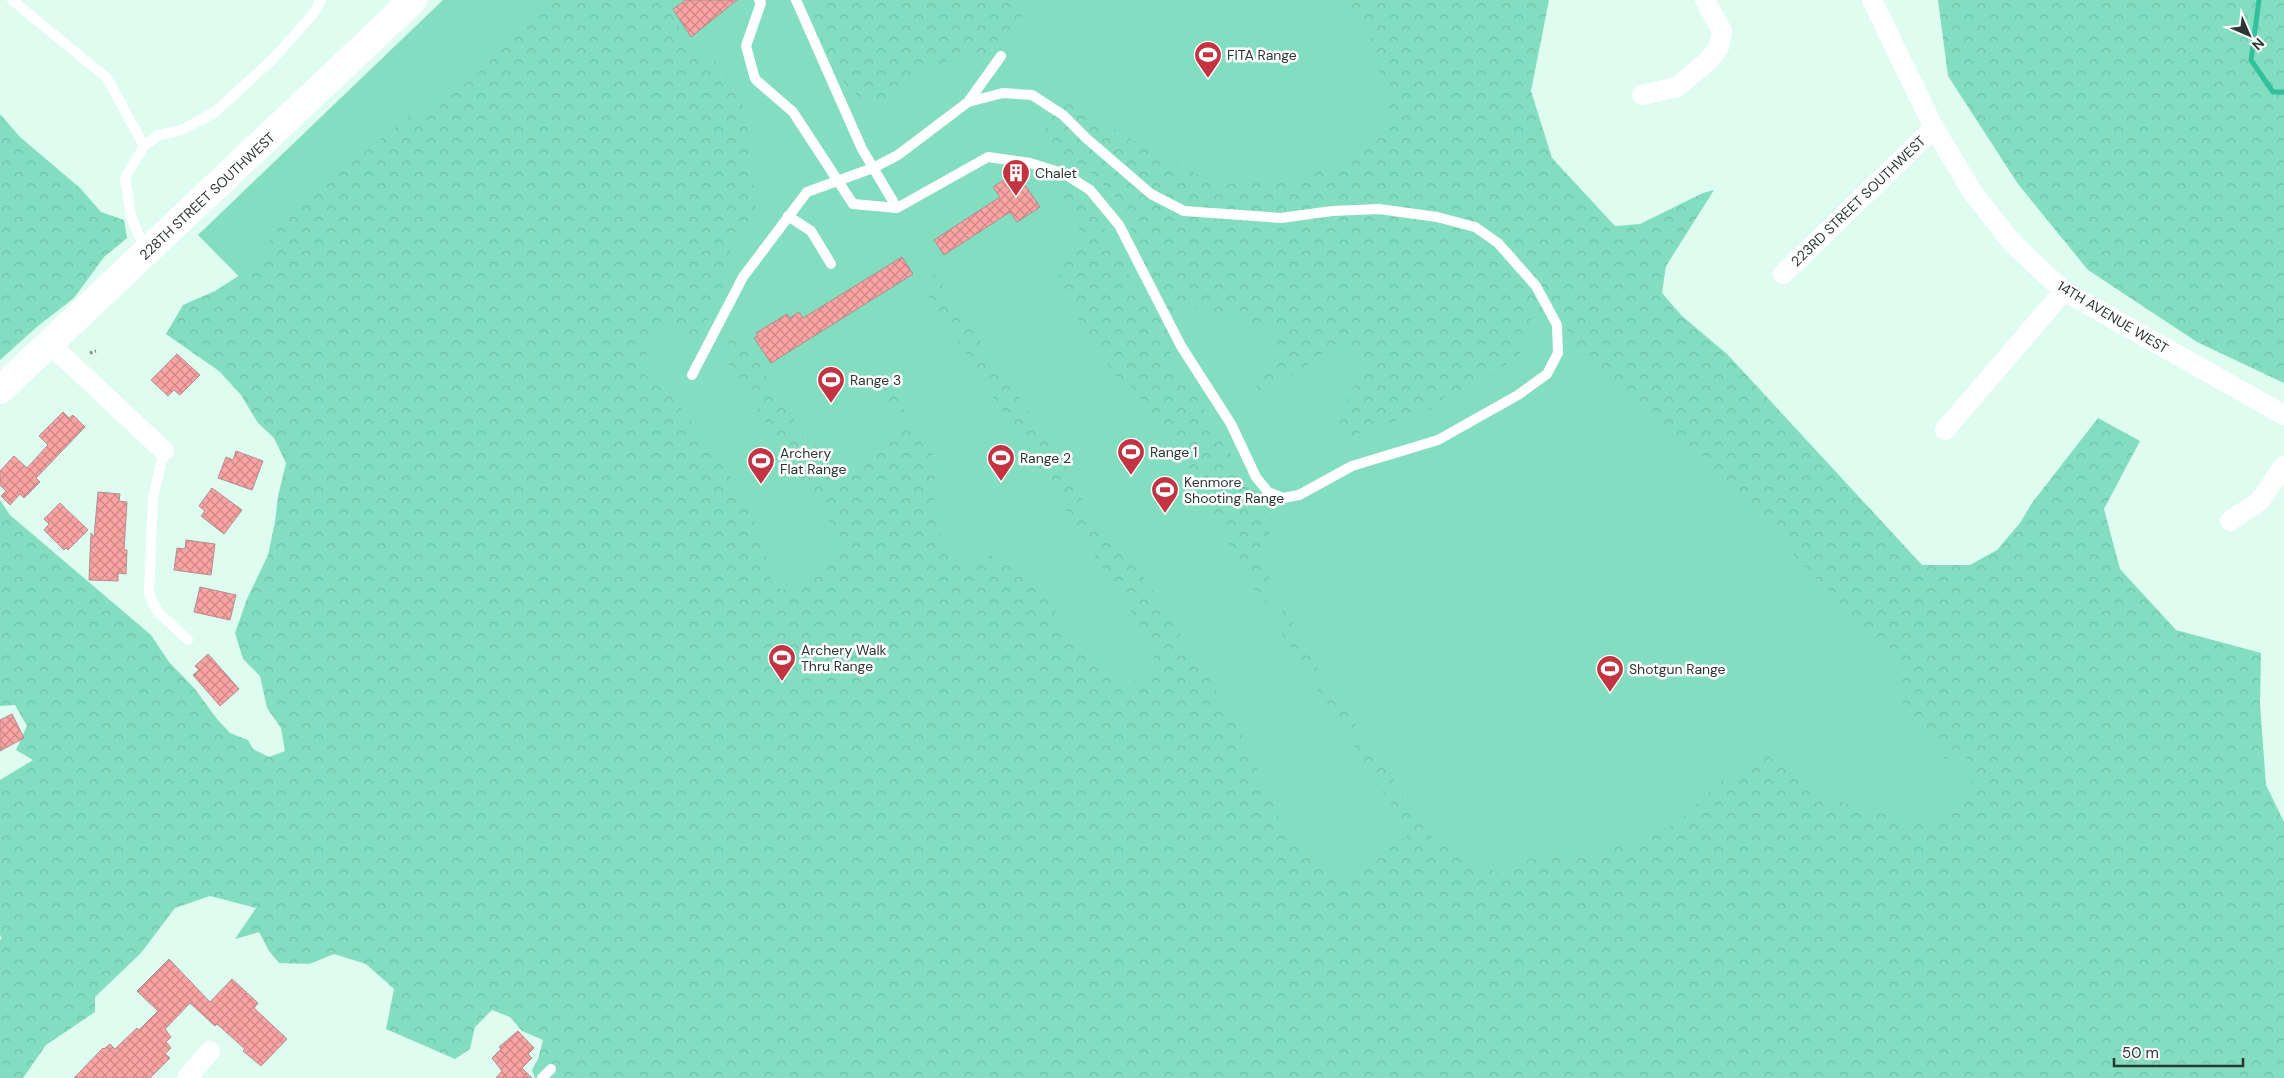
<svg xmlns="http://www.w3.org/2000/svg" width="2284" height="1078" font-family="'DM Sans',sans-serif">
  <defs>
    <pattern id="forest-crowns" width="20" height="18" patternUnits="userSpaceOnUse" patternTransform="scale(1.25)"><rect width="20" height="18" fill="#83dec1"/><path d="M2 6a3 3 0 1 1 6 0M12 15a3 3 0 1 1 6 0" fill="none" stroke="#71bfa6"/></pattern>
    <pattern id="building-cross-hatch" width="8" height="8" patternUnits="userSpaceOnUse" patternTransform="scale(1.25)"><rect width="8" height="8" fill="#fca4a3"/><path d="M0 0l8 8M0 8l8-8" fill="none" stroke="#cc8685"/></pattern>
  </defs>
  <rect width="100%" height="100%" fill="#dffcf1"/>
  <!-- green -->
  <path fill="#83dec1" d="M443,0h924l757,793 -1094,285 -832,-843z"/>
  <!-- forest -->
  <path fill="url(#forest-crowns)" d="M547,0h124l14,46 24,9 30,31 8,38 9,88 -25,35 -8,39 -13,31 -13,21 -35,-13 -23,45 37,31 49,67 36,64 11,51 10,7 14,-4 20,-20 19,-7 10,-12 -122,-192 6,-14 14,-6 12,15 9,6v18l39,60 45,40 55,-45 -28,-54h8l54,86 -4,34 9,47 22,26 17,-17 46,20 42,60 46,54 39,-7v-31l-232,-361 12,-13 134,196 27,59 43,40 98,153 45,101 36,41 22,17 71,-46 -128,-200 1,-29 30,56 121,179 63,33 33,-14 49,-2 67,-21 31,-13 43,-41 47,-26 22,13 28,24 33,12 40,11 51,5 33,-26 -7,-37 -22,1 -42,-55 -3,-38 -177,-185 -18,-23 -25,-14 -30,-36 -41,-30 -26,-23 -18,-29 -34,-8 -6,31 -39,31 -42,17 -10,11 -87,30 -11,-22 32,-51 -28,-24 -88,63 4,-17 16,-29 8,-30 -52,-10 -42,-13 -17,28 2,27 32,47 68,116 -7,33 9,39 -10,10c-42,-74 -80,-153 -133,-220l-9,-1 -66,-101 11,-21 15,-12 -2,-23 -23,-28 19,-11 36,49 19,40 24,28 -25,-59 4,-31 -37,-38 -42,-31 -9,-19 16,-30 77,46 79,42 82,-5 64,-28 25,-37 -3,-21 -17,-66 -32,-28h213l-18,91 21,67 63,68 25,-2 63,-31 11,-3 -48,76 -4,27 20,23 45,38 195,211h48l27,-15 23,-27 12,-20 66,-85 42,23 -36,68 16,60 56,61 85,23 -1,51 6,81 18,37v256h-1749l-3,-8 6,-11 5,-19 -21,-9 -12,-14 -18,-7 -17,17 -5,22 -15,10 -69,-30 8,-40 -28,-25 -32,-10 -25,10 -30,-1 -10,-12 -10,-19 -24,7 21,-31 -46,-12 -35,12 -34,45 -46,44v15l-49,33 -23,33h-23v-138l2,-1 -2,-4v-155l33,-20 -17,-10 11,-24 -12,-21 -15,1v-206l10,15 141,120 18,27 26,27 22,30 13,14 18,7 5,9 16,8 16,-6 -4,-23 -14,-20 -7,-32 -17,-17 -8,-26 12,-34 21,-44 7,-33 3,-26 8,-33 -12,-25 -16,-15 -17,-28 -22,-24 -53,-37 17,-29 32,-14 39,-25 25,-40 68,-59 59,-49 67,-39 43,-50z
    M809,0h221l-15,30 -31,29 -31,-1 -27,15 -46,39 -26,-19 -23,-24z
    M1938,0h346v383l-87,-41 -109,-72 -70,-86 -70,-108z
    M0,114l20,23 60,51 21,24 23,8 3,18 -23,19 -30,41 -36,28 -38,34z"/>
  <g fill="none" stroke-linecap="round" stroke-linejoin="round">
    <!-- stream -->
    <path stroke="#31c19d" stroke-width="5" d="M2259,0l-8,60 22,32h11"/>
  </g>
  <!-- building -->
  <path fill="url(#building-cross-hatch)" stroke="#ab908f" d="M686,0h51l-46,37 -18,-28z
    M1016,172l24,35 -23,15 -7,-10 -66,43 -10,-15 66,-43 -7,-10z
    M902,257l11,17 -142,89 -17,-25 4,-2 -2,-3 31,-19 3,4 9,-6 4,6z
    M177,354l23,21 -20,20 -6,-5 -6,6 -17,-16z
    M63,412l6,6 4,-3 12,12 -49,51 4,4 -16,16 -4,-4 -10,11 -9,-9 5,-5 -6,-6v-14l14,-15 13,12 21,-23 -9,-9z
    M236,451l27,10 -11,29 -34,-12 8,-21 7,3z
    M212,488l30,22 -18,24 -23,-18 4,-5 -6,-5z
    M98,492l22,2 -1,7 8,1 -3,48h3l-1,24 -8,-1v8l-29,-1 2,-47 3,4z
    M60,503l28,27 -20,20 -2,-2 -2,2 -20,-20 5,-6 -5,-5z
    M186,540l29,4 -4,31 -37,-5 3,-22 8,1z
    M200,587l36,8 -6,25 -36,-8z
    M208,654l31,35 -19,17 -27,-31 6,-5 -4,-4z
    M12,714l12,24 -24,13v-31z
    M169,959l41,43 22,-23 26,24 -4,5 33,31 -26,27 -18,-15 2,-2 -28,-25 -2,2 -25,-23 -25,26 6,8 -5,5 5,6 -6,6 5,4 -20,20h-76l29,-30 1,1 6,-5 5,5 22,-21 2,2 19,-19 -21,-20z
    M518,1031l16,17 -6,6 4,4 -10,10 10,10h-36l6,-7 -10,-13 9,-9 -2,-2z"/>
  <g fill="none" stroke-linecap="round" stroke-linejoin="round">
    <!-- path -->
    <path stroke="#7d9189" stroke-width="3" stroke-dasharray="2.5 2.5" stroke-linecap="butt" d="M90,353l6,-2"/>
    <!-- lane -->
    <path stroke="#fff" stroke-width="10" d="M12,0l95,78 37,68
      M759,0l2,3 -15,43 9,33 38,33 60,92 44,4 91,-51 42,6 35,11 25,16 29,35 62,121 50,78 25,53 12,15 15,6 16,-3 53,-29 86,-26 80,-45 29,-21 11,-21 -1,-28 -21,-39 -38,-43 -23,-16 -38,-10 -58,-8 -47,2 -51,7 -97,-7 -33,-17 -65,-56 -23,-23 -31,-20 -29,-2 -35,9
      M796,0l66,149 35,59
      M788,216l23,15 20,33
      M145,250l-14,-34 -6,-38 19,-32 15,-11 23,-5 33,-18 59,-54 39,-44 8,-14
      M692,375l51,-98 64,-85 66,-24 25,-13 70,-53 33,-46
      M164,451l-11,46 -4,97 9,18 30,28
      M542,1078l9,-9"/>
    <!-- street -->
    <path stroke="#fff" stroke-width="20" d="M1872,0l62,128 39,65 41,52 50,46 220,124
      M1642,95l35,-8 30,-25 12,-15 3,-16 -17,-31
      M1783,274l151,-146
      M50,344l114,107
      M1945,430l119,-139
      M2230,521l30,-20 24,-35
      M187,1078l23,-27"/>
    <!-- secondary -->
    <path stroke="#fff" stroke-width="28" d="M0,390l413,-390"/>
  </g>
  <!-- icons -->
  <defs>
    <symbol id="stadium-pin" viewBox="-11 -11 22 30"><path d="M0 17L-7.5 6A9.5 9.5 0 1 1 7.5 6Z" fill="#c33341" stroke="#fff"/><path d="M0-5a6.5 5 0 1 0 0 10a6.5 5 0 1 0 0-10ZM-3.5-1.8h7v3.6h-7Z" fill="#fff"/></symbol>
    <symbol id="building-pin" viewBox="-11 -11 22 30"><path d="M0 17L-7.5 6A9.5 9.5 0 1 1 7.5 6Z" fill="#c33341" stroke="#fff"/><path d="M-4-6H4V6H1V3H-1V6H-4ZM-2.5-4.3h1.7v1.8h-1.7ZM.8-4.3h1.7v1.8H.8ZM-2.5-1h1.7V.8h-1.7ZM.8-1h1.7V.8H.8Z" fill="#fff"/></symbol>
  </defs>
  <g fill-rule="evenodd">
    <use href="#stadium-pin" x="1192" y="39" width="32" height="43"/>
    <use href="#building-pin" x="1000" y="157" width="32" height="43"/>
    <use href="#stadium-pin" x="815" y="364" width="32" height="43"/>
    <use href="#stadium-pin" x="1115" y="436" width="32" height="43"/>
    <use href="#stadium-pin" x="985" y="442" width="32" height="43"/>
    <use href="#stadium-pin" x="745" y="445" width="32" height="43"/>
    <use href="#stadium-pin" x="1149" y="474" width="32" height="43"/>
    <use href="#stadium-pin" x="766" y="642" width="32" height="43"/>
    <use href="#stadium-pin" x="1594" y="653" width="32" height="43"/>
  </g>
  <g text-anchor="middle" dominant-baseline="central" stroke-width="5" stroke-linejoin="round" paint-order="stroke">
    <!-- poi labels -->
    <g font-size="14" fill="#2c3733" stroke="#fff" text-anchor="start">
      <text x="1227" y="55">FITA Range</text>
      <text x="1035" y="173">Chalet</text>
      <text x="850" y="380">Range 3</text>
      <text x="1150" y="452">Range 1</text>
      <text x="780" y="453">Archery<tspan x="780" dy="16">Flat Range</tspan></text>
      <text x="1020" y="458">Range 2</text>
      <text x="1184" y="482">Kenmore<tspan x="1184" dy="16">Shooting Range</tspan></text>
      <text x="801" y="650">Archery Walk<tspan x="801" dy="16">Thru Range</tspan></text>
      <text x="1629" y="669">Shotgun Range</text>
    </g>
    <!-- street labels -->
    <g font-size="14" fill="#2c3733" stroke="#fff">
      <text transform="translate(207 196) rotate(-43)">228TH STREET SOUTHWEST</text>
      <text transform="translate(1858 201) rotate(-44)">223RD STREET SOUTHWEST</text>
      <text transform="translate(2113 317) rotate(31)">14TH AVENUE WEST</text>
    </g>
  </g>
  <!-- north arrow -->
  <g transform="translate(2249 35) rotate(135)" stroke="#ffffff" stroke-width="4" paint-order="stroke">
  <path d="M0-4L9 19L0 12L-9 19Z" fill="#2c3733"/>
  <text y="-8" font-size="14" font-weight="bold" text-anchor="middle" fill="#2c3733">N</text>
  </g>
  <!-- scale -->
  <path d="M2114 1058v8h129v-8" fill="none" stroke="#2c3733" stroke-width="2.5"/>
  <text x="2122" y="1058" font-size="15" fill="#2c3733" stroke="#ffffff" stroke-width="4" paint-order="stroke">50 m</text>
</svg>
